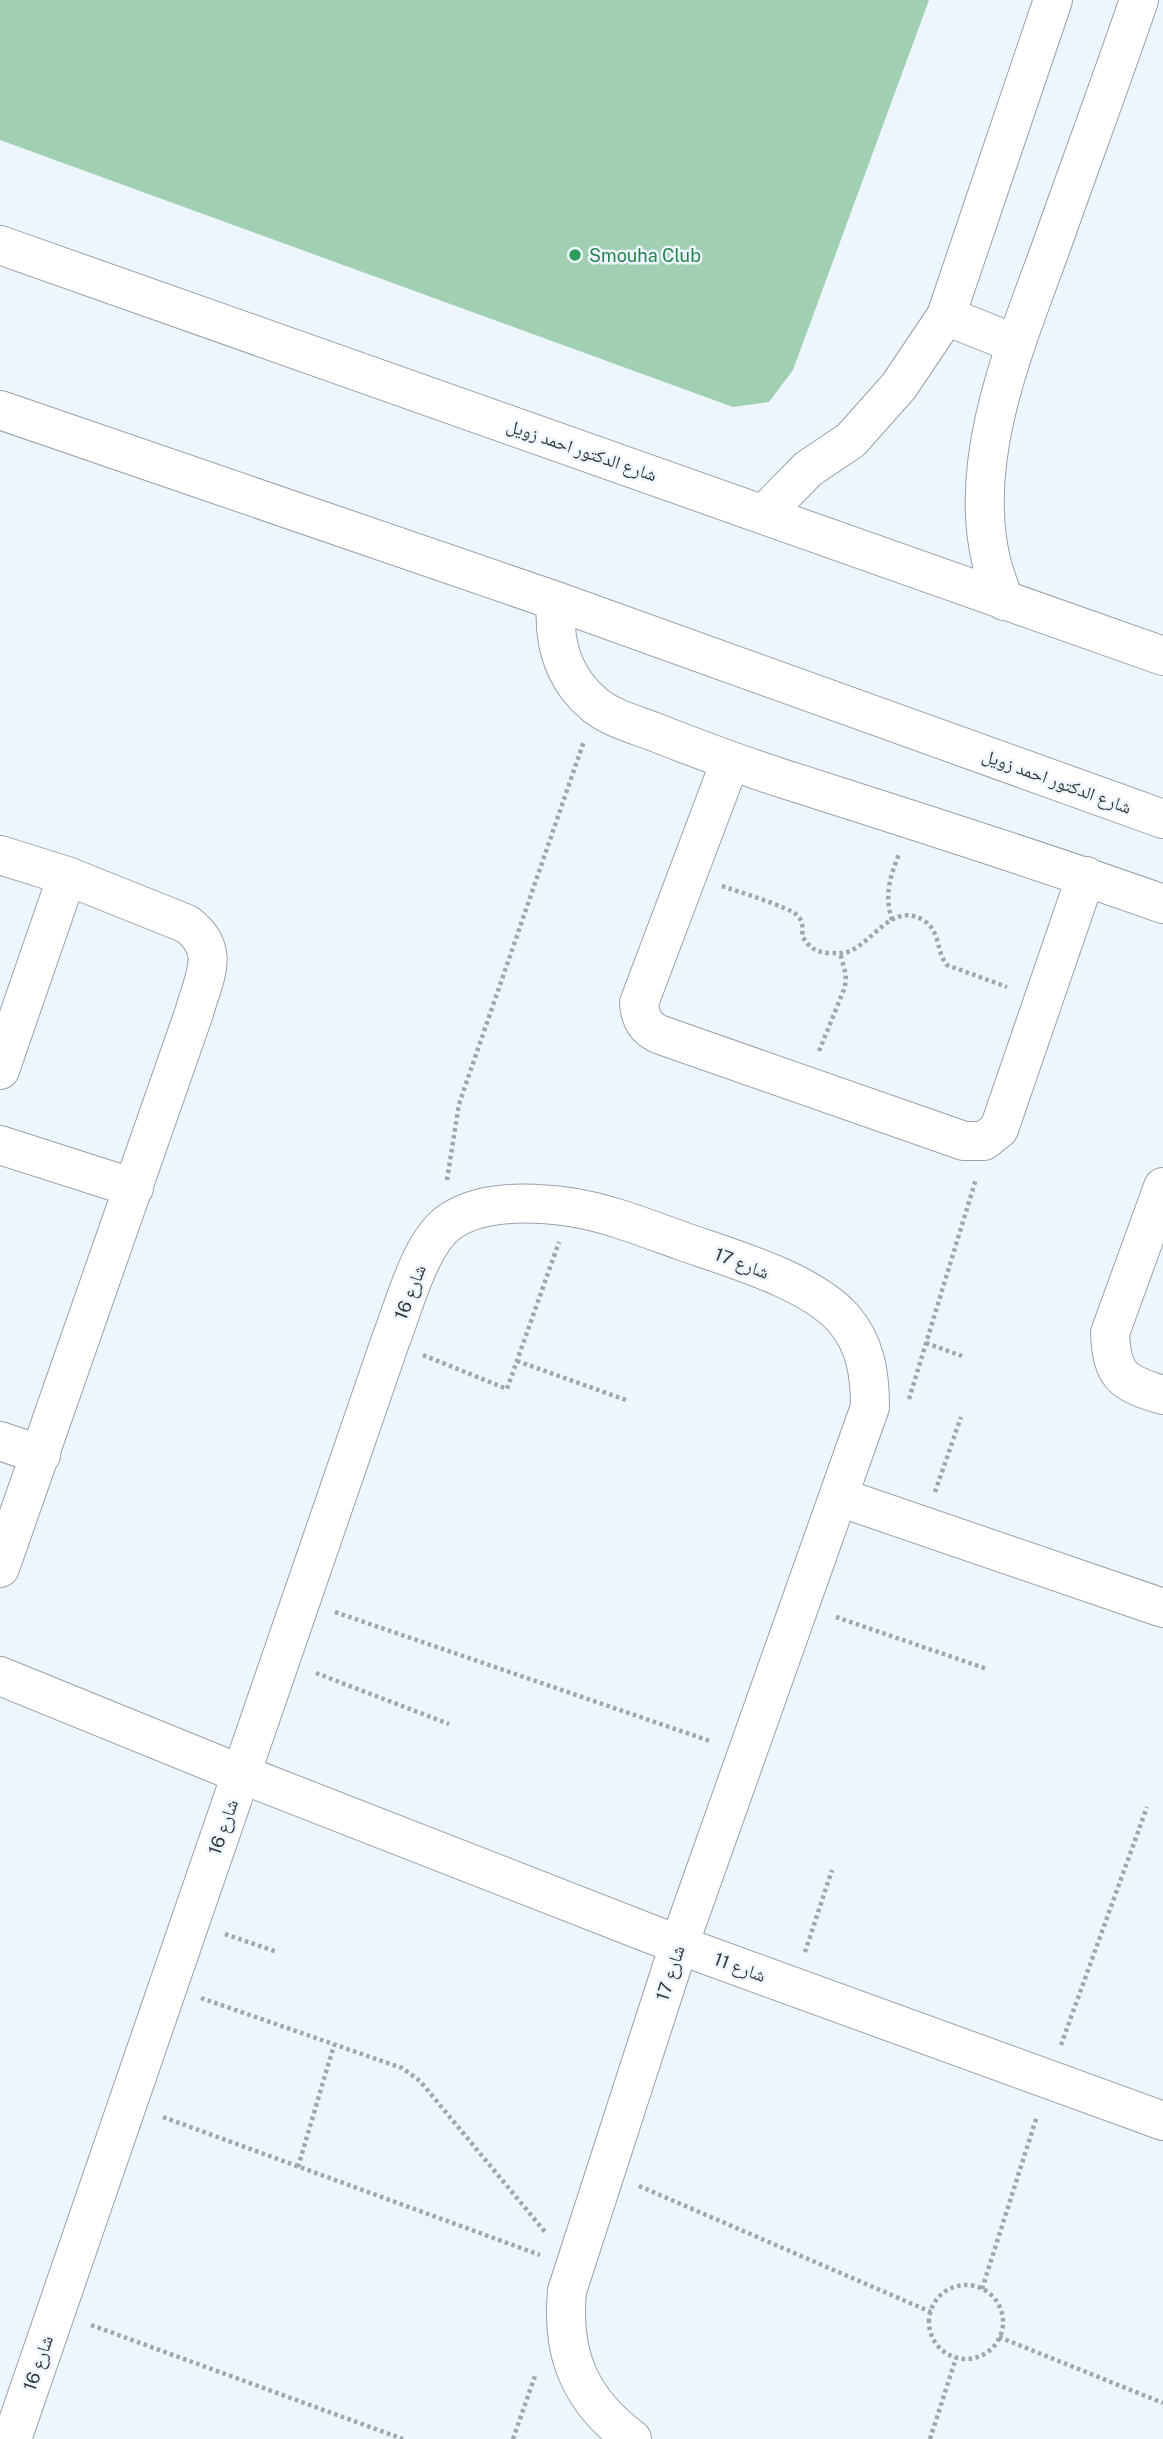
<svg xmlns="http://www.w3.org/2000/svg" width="1163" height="2439" font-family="'Public Sans','Noto Naskh Arabic',sans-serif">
  <rect width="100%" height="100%" fill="#eef6fd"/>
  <!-- green -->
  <path fill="#a0cfb2" d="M0,0h929l-136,370 -24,32 -36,5 -733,-267z"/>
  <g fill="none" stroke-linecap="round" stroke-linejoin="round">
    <defs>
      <path id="minor" d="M0,245l1163,411
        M946,316l70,28
        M0,410l556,191 607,218
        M764,514l44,-45 43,-29 48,-54 47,-70 107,-316
        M556,601c-3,41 6,77 39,104 16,13 38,19 57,26 43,17 86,33 129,47 128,41 256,81 382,126
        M1004,601c-4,-14 -10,-27 -13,-41 -25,-107 29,-225 64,-324 28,-79 57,-157 84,-236
        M730,762l-91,241c1,16 7,26 22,32l303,106h20l15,-12 87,-253
        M0,855l67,21 120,48c35,27 17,52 7,89l-194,555
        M0,1070l67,-194
        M0,1145l134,43
        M1163,1187l-53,146c2,43 12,50 53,62
        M0,1441l41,14
        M839,1497l324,111
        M0,1676l241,98 438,171 484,176
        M12,2439l378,-1097c14,-35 30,-101 61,-121 33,-22 82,-19 119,-14 39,6 75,21 112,34 48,17 127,39 161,77 23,26 27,57 27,89l-191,538 -112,346c-6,64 13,109 65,148"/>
    </defs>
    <!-- minor casing -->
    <use href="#minor" stroke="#9aa1a8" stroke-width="40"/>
    <!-- path -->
    <path stroke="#a0a6ab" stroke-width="4.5" stroke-dasharray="3.5 3.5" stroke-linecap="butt" d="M722,886c14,5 67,21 75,29 6,6 6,13 5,21 7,11 13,16 26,17 8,0 15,1 22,-2 23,-9 44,-52 76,-29 15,12 10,30 21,43l60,22
      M892,920c-8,-25 -2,-43 7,-66
      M819,1051l26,-64 1,-12 -6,-22
      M447,1180l12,-76 125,-363
      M926,1343l36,13
      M423,1355l84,34 52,-147
      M517,1361l109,39
      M909,1399l67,-220
      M935,1492l26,-75
      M335,1612l375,129
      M836,1617l151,52
      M316,1673l133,51
      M225,1934l52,18
      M805,1952l27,-82
      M201,1998l201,70 18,13 126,152
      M1061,2045l86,-238
      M163,2117l377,138
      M298,2167l36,-122
      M639,2186l292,126
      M929 2322a37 37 0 1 1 74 0a37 37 0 1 1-74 0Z
      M982,2289l55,-173
      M91,2325l312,114
      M999,2337l164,66
      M513,2439l23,-66
      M930,2439l26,-81"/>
    <!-- minor -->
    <use href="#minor" stroke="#fff" stroke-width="38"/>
  </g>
  <!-- markers -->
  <circle fill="#2e9e5b" stroke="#eef6fd" stroke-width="2.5" cx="575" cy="255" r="7"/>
  <g text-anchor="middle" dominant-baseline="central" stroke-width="5" stroke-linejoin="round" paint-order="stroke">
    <!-- leisure labels -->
    <g font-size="18" fill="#27864d" stroke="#eef6fd" text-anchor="start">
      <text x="589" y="255">Smouha Club</text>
    </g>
    <!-- street labels -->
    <g font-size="18" fill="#35383b" stroke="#eef6fd">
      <text transform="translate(582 450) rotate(19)">شارع الدكتور احمد زويل</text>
      <text transform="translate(1057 781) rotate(20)">شارع الدكتور احمد زويل</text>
      <text transform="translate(742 1263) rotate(21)">شارع 17</text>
      <text transform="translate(410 1292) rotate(-69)">شارع 16</text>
      <text transform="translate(223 1827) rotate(-71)">شارع 16</text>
      <text transform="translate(740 1967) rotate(20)">شارع 11</text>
      <text transform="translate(670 1973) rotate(-72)">شارع 17</text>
      <text transform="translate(38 2363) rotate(-71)">شارع 16</text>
    </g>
  </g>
</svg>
